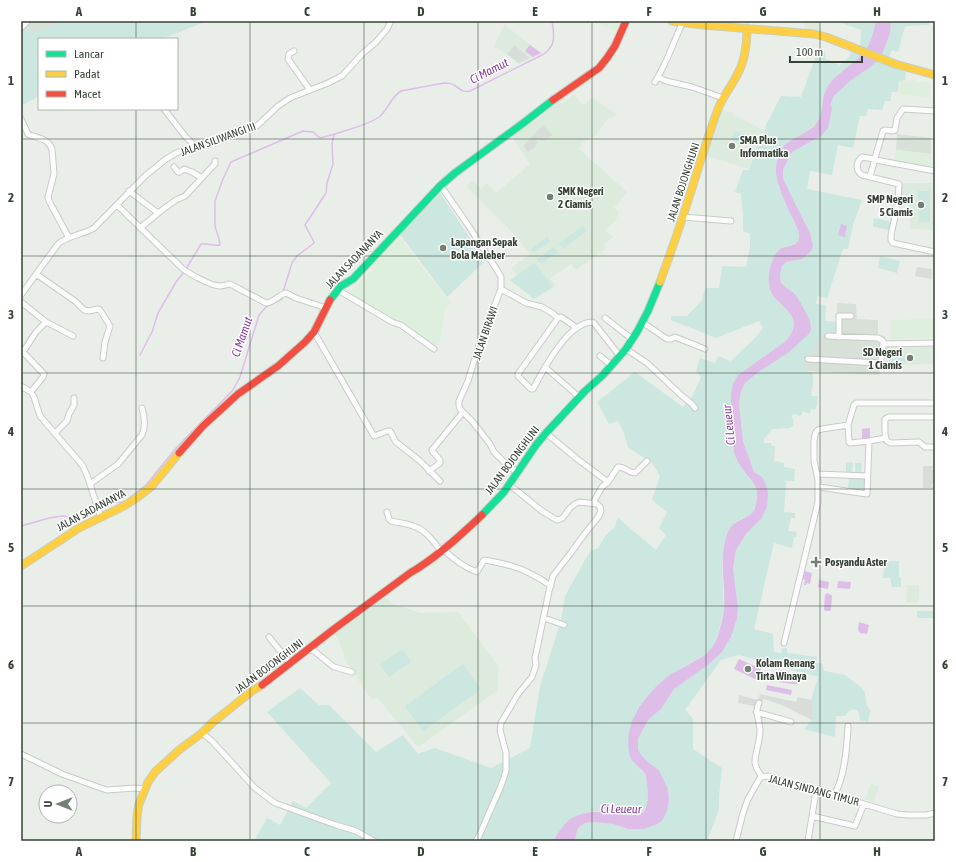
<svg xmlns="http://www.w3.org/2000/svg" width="956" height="862" font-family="'Asap Condensed',sans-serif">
  <rect width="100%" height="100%" fill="#e9eee9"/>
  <!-- residential -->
  <path fill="#d7e1d8" d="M22,21h39l-13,7 -15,5z
    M897,134l34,4v16l-35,-4z
    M837,303l19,1 1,15 21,1v15l7,1 -1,27 -1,3 -3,2 -1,7 -74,-4 1,-10 20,-29h10z"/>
  <!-- commercial -->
  <path fill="#deefdd" d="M592,21h29l-4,10 -25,-9z
    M910,79h6v3h14v16l-30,-4v-13h9z
    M895,150l36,4v16l-37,-7z
    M396,233l54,70 -6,11 -4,26 -6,8 -87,-53 21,-21 7,-8 -4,-3z
    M934,319l1,18 -44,2 -1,-19z"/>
  <!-- education -->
  <path fill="#dcebdd" d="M804,21h16l2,12 -17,-3z
    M505,25l36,28 -22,11 -16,-13 -9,-4 7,-16z
    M574,94l9,11 9,-7 25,16 -3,4h-6l-13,18 -14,8 1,2 -3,3 48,43 -13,16 5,4 -4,9 -9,9 7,7 -9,8 2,3 -30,22 -5,-6 -21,14 5,7 -21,14 -24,-19 7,-5 -6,-7 19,-14 -23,-27 -41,-41 7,-6 8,9 6,-6 9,10 34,-29 -18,-27 25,-18 22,-19 3,4z
    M719,109l14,4 -1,2 8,3 2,1 23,12 -2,6 -4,-1 -10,33 -45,-14z
    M900,183h32l1,47 -23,-1v-27h-10z
    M886,347h48l1,17 -49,1z
    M907,585h12v17h-13z
    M386,596l7,8 28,9 37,-1 41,55 -2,24 -79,56 -41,-50 -5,3 -29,-43 1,-1 -1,-5 -5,-12 -3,-5z
    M871,784l8,3 -6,15 -8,-3z"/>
  <!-- green -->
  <path fill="#cce6e0" d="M21,21l12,12 15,-5 13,-7h146l-45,18h-123v57l-18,10z
    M839,21h37l-2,12 -7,16 -7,-3 1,-16 -22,-8z
    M891,21h38v4l-24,1 -7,26 -6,-2 -3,7 -7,-3 8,-20z
    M818,50l7,2 1,7 14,6 9,-8 3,-6 11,3 -40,43 -2,17 -3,7 -6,6 -7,6 -19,11 -8,42 21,47c3,17 -13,10 -21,18 -7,8 -10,22 -9,32 0,3 1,7 2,9 2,5 6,8 10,12 14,13 18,21 5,37l-48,34 -2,84 7,11 13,16 1,7 -1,9 -3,10 -7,5 -11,5 -7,10 -4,12 -2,20 2,45 -3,14 -6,20 -6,9 -23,14 -16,9 -9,8 -13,13 -13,17 -1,50 10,10 4,12 -1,20 -4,6 -9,4h-7l-28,-4 -11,1 -27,17 -8,12h-299l13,-23 13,7 13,-24 13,7 25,-25 -64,-71 33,-24 19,17h10l47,47 27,-17 15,19 17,-6 56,20 39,-20 10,-62 21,-65 4,-25 21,-38 5,-7 7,-3 8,-13 8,-7 4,-10 38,32 10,-15 -7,-7 8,-16 -15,-12 8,-24 -8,-13 -24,-16 -4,-14 -6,-12 -9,3 -12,-22 38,-30 48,35 10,-12 8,-18 -5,-6 4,-13 15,5 3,-7 13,5 24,-23 8,-10 -4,-7 -43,17 -45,-18v-4h16l15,-16 3,-12h14l3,-22 24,1 4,-20v-13l-7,-3v-14l-2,-23 -6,-2 8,-22h6l11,-33h3l3,-12 15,-29 20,1z
    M878,60l28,12 -1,8 -6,1 -1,11h-6l-2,9h-5l-3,9 -14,-1 -2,7h-6l-7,32 -15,-3 -6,30 -22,-4 -3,18 55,11 -9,25 -5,24h-5l-16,49 -10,-2 -1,8 10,1 -1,16 12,1 -1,10h-10l-20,29 -1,10 7,1c2,7 1,14 -1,22l1,2h6l-1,9 -2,5 -4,-1 -1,5 -7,-3 -2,5 -7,-2 -3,2 2,3v7l-4,2 -17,1 -8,10v4h7l1,3h3l-1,15 10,2v4l11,2 -1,12h-8l-2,31 11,1v5h-4l-3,13 9,1 -1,5h-2l-2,11 -18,-5 -20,86 19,5 1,18 7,1 1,-5h5v5l30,4 -1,6h6l2,8 21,4 17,13 3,5 1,11 4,6v4l-2,8 -8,-2 -1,-7 -2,-3 -5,-1 -4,3 -3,4h-9l-1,21 -31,-8 8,-9 1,-14 -2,-6 7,-23 -79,-22 -18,5 -36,50 8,9v30l29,19 -3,28v14l-12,31h-132l1,-6 2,-7 7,-5 8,-1 20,2 15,5 41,-30 -1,-10 -9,-19 -10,-7 -7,-7 -4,-6v-11l5,-10 6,-10 12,-10 13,-20 34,-24 14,-13 9,-15 7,-29 -5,-40 3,-18 10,-16 15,-15 1,-41 -8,-6 -11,-31 -4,-37 2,-12 4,-9 64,-49 1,-14 -12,-22 -5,-6 -6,-4 -6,-5 -1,-8 2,-9 4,-4 16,-3 8,-26 -19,-38 -8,-17v-8l9,-18 29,-16 11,-27 -1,-6 3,-7 16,-15 23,-16z
    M734,131l20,6 -3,10 -20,-6z
    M918,191h12v31h-11z
    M440,193l45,68 -38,36 -47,-63z
    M874,218l17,4 -2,8 -16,-3z
    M583,226l4,5 -24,17 -4,-5z
    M547,237l3,4 -17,12 -2,-4z
    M554,247l4,5 -17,12 -4,-5z
    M880,256l20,5 -3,12 -19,-5z
    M535,263l18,24 -19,12 -24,-19z
    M894,356h13v6h-13z
    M846,462l7,1 -1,12h-6z
    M855,463h7l-1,12h-6z
    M849,477l16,1v14l-17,-2z
    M885,561h14v16l2,1v9h-9l-2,-9h-7z
    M917,611h18v7h-18z
    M402,649l9,13 -22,15 -9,-12z
    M463,664l18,25 -58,42 -18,-25z"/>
  <!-- parking -->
  <path fill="#d9ddd9" d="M515,45l14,13 -11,5 -11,-9z
    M543,125l10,10 -9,6 -1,-1 -1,1 -3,-3 -3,2 2,3 -3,2 1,1 -8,6 -5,-6z
    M917,267l15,2v10l-17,-3z
    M923,466h12v2h-3v2h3v13l-3,1v2h3v2h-12z
    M760,694l36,8 2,-5 13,3 2,6 -1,14 -30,-15 -18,-6 -3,3 -2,5 -21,-4 1,-8 19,5z"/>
  <!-- water -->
  <path fill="#debee8" d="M876,21h15l-1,13 -8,20 -4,6 -5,5 -23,16 -16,15 -3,7 1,6 -4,19 -7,8 -29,16 -9,18v8l8,17 19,38 3,13 -2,5 -9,8 -16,3 -4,4 -2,9 1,8 6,5 6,4 5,6 12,22 1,10 -2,4 -20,18 -29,19 -15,12 -4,9 -2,12 4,37 11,31 8,5 4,8 2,8 -1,14 -6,12 -15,15 -10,16 -3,18 5,40 -1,10 -6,19 -9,15 -14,13 -34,24 -13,20 -12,10 -6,10 -5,10v11l4,6 7,7 10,7 9,19 1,10 -2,12 -5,10 -7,4 -12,4h-15l-15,-5 -20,-2 -8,1 -7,5 -2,7 -1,6h-22c5,-8 11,-18 19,-23 15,-8 31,-7 47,-4 8,1 17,3 24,-2 7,-6 5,-30 2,-38 -4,-7 -12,-9 -15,-18 -4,-13 -1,-30 5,-41 6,-13 24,-33 36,-41 9,-5 19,-10 29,-16 3,-2 7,-4 9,-7 5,-5 8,-12 10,-19 2,-7 4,-15 5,-23 2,-26 -6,-49 3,-75 6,-15 15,-12 25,-21 4,-4 5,-14 5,-20 0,-9 -8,-15 -13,-22 -5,-6 -8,-12 -10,-19l-3,-47v-12l2,-9 5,-9 48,-34c13,-16 9,-24 -5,-37 -4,-4 -8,-7 -10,-12 -1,-2 -2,-6 -2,-9 -1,-10 2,-24 9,-32 8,-8 23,-1 21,-18 -3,-7 -6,-15 -10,-22 -8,-19 -19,-38 -9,-58 2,-3 4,-8 7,-10 8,-6 18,-9 26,-16 13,-12 6,-25 14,-39 3,-7 11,-13 17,-18 20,-15 27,-23 32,-49z
    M530,45l11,8 -8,4 -8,-6z
    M841,224l6,2 -2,11 -7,-2z
    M870,428v10l-2,1 -6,1v-11z
    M804,571l8,2 -2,11 -3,-1 -1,2h-2l1,-5 -3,-1z
    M819,580l10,2 -1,7 -10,-2z
    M838,581l13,1 -1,7 -13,-1z
    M827,593l4,2 1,1 -1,14 -1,1h-5l-1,-2 1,-14z
    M859,622l10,3 -2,9 -7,-1 -2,-3z
    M739,659l22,10 -4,11 -23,-11z
    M775,672l5,2 1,4h4v-1l5,-1h6l2,3 -2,5h-3l-15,-2v-2l-2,-1 -3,3h-2l-3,-3v-4l4,-2z
    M767,685l25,5 -1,5 -25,-5z"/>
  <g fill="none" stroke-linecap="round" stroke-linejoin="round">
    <!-- stream -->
    <path stroke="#debee8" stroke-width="1.5" d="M186,269l15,-25c6,-1 12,2 19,1l-1,-6 -4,-13v-25l8,-22 8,-17 72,-31 10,1 7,6 15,-4
      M283,292l9,-29 5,-7 17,-13 -1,-3 -8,-15 21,-32 1,-10 6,-19 -1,-20 1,-6 2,-4c14,-5 31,-8 44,-17 9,-7 11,-19 22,-26l43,-8c3,0 7,0 10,2 7,4 8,8 16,6l72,-36c15,-9 12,-19 10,-34
      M140,355l12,-23 6,-19 18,-31 8,-10
      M129,498l17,-13 30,-37 57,-58 7,-13 19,-62 7,-8 16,-8 1,-3
      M98,503l24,-1 4,-1
      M21,526l28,-8 13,-2 21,2c4,-5 5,-12 11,-14"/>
    <defs>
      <path id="street" d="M683,21l-16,38 -9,18 8,4 26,6 31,11
        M21,28l7,-7
        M294,51l-5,3 -1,5 22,31
        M655,82l3,-5
        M164,109l21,27 10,10
        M935,111l-32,-2 -6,9 -2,12 -2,1 -8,-1 -2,1 -8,27 -1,1 -12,-2c-6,5 -7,13 0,18l37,9 -1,18 -7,33v5l2,3 42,9
        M21,119l7,15c10,5 19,3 24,15l2,25 -6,23 1,4 20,37
        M174,167l4,5h2l4,-3 8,3 10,6
        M870,176l5,-17 1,1 59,11
        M440,186l3,3 25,36 29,45 4,7v12l-22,56 -11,36 -9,20v4l1,4 12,12 18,23 4,8 13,13 11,8
        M129,191l29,22
        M117,205l66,64c7,5 28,17 37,17 3,0 6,-1 10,-2l36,19c6,0 13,-8 20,-10l10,5 30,10
        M683,217l48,4
        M140,228l22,-18 14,-10 9,-4 26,-28 4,-4v-3
        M36,274l39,27 9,9 5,1 9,-2 2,1 10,16 -5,16 -2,16
        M501,289l25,14 16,4 10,6 6,5 3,-1 16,11
        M338,290l54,32 9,3 33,24
        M21,295l37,-51c10,-9 25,-9 36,-16l51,-52 21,-17 12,-7 63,-21 13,-3 4,-3 20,-19 12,-8 38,-15 14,-7 21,-23 13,-11 11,-13 4,-8
        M21,302l25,20 -10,10 -13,20
        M558,318l-40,56v2l13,13h2c11,-20 34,-66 59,-67l2,1 25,32
        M605,318l27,21
        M46,322l27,14
        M642,322l25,17h4l4,-2 30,12
        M314,332l60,104 14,-5h2l6,11 24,19 20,20
        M828,336l50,2 5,3v3
        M839,337v-21h12
        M626,349l21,14 34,32 11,9 3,4
        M21,350l23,24 -1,3 -12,15
        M600,356l11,9
        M808,359l71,4 2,-2 2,-17 52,-1
        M545,367l34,30
        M21,386l10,6 3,5 6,19 6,7 37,43 5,12 13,40
        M935,417h-46l-4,2c0,5 -1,18 2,22 1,1 2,1 4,2l28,-1 6,5h10
        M848,425l1,17 1,1 19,-2 17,-3
        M55,433l12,-12 2,-7 5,-9v-7
        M546,433l30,25 32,24
        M429,471l11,-8v-3l-7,-8 -1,-2 31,-38
        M817,474l50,2
        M90,484l28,-20 24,-29c4,-9 3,-17 0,-27
        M819,487l48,7 2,-53
        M593,503l9,-16 6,-5 10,-15c6,-1 11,6 17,6l12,-12
        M387,512l2,7 2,2c7,2 15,2 22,5 13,4 20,15 28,25
        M443,549c10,10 20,18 34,23l7,-12c8,1 16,3 24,5 16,4 30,12 43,21
        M544,618l20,7
        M269,637l21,26
        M784,643l8,-33 26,-108v-22l-4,-19v-20l1,-6 1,-3 2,-2 4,-1 26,-4 6,-20 2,-2h79
        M308,650l6,1 20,16 18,5
        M759,703c-5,9 1,18 1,28 0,11 -5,22 -5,31 0,6 4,10 7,15
        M756,712l35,10
        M202,733l10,8 43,47 20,15 61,22 20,6 18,10
        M21,754l41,20 36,13 9,3 28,-2 10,1
        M834,795c11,-17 13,-49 14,-69
        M812,816l43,10 9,-22
        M476,841l3,-5 22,-50 5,-15v-18l-6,-23 1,-7 17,-29 14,-17 4,-12 -1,-7 14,-67 4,-15 17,-22 13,-18 16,-20 2,-5 -1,-4 -3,-3 -18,-2c-3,1 -6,3 -9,6 -5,5 -5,11 -13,12l-15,-9 -26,-21 -7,-5
        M736,841l7,-28 5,-14 12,-21c3,-2 5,-2 9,-2l43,14 22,5 63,19 11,1h18l9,-2
        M808,841l8,-50"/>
      <path id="fast" d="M330,300l11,-14 12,-7 87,-93 15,-13 67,-49 31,-24
        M482,515l22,-23 32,-47 10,-12 39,-42 17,-15 24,-27 11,-17 11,-21 12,-29"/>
      <path id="slow" d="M672,21l31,4 111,9 12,3 69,27 40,11
        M660,282c8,-22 16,-44 23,-66 12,-36 22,-72 35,-107 5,-13 13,-22 19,-34 8,-14 10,-31 10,-47
        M21,566l58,-38 45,-22 14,-9 14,-11 27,-33
        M136,841l1,-25 2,-12 9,-22 7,-10 24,-22 23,-17 10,-10 40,-32 10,-6"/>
      <path id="jam" d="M553,100l46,-32 8,-10 8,-12 11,-25
        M179,453l24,-27 35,-32 40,-28 27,-24 9,-10 16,-32
        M262,685l72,-56 76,-56c26,-15 50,-37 72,-58"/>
    </defs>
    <!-- street casing -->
    <use href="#street" stroke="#c7ccc7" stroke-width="7"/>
    <!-- fast casing -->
    <use href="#fast" stroke="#c4cfc5" stroke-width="9"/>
    <!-- slow casing -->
    <use href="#slow" stroke="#c4cfc5" stroke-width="9"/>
    <!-- jam casing -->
    <use href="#jam" stroke="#c4cfc5" stroke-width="9"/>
    <!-- street -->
    <use href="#street" stroke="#fcfcfc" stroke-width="5"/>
    <!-- fast -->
    <use href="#fast" stroke="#16e098" stroke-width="7"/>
    <!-- slow -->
    <use href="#slow" stroke="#ffcf43" stroke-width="7"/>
    <!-- jam -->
    <use href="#jam" stroke="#f24e42" stroke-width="7"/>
  </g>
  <!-- grid -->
  <path fill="none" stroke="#374336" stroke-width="1" stroke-opacity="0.55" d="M136,21v18M250,21v820M364,21v820M478,21v820M592,21v820M706,21v820M820,21v820M136,109v732M21,139h914M21,256h914M21,373h914M21,489h914M21,606h914M21,723h914"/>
  <!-- markers -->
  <g fill="#757f75" stroke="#fff" stroke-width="1.5">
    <circle cx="732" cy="146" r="4"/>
    <circle cx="550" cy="197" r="4"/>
    <circle cx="921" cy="205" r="4"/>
    <circle cx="443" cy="248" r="4"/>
    <circle cx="910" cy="358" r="4"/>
    <path d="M814 556h4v4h4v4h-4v4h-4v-4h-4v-4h4z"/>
    <circle cx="748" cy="669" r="4"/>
  </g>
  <g text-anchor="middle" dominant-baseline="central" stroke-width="3" stroke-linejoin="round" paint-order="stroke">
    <!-- street labels -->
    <g font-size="11" fill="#374336" stroke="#fff">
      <text transform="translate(218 139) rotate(-20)">JALAN SILIWANGI III</text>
      <text transform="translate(683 182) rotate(-72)">JALAN BOJONGHUNI</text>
      <text transform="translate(354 259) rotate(-46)">JALAN SADANANYA</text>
      <text transform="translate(485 333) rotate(-71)">JALAN BIRAWI</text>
      <text transform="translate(512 460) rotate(-53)">JALAN BOJONGHUNI</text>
      <text transform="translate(91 510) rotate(-28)">JALAN SADANANYA</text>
      <text transform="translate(269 666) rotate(-37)">JALAN BOJONGHUNI</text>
      <text transform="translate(814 790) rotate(15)">JALAN SINDANG TIMUR</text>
    </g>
    <!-- poi labels -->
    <g font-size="11" font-weight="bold" fill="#374336" stroke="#fff" text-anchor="start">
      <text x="740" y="140">SMA Plus<tspan x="740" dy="13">Informatika</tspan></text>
      <text x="558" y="191">SMK Negeri<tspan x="558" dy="13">2 Ciamis</tspan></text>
      <text x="913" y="199" text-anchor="end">SMP Negeri<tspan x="913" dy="13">5 Ciamis</tspan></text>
      <text x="451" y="242">Lapangan Sepak<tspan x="451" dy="13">Bola Maleber</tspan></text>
      <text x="902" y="352" text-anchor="end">SD Negeri<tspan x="902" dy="13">1 Ciamis</tspan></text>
      <text x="825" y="562">Posyandu Aster</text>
      <text x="756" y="663">Kolam Renang<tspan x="756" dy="13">Tirta Winaya</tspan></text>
    </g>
    <!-- water labels -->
    <g font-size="12" font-style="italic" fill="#8c3da1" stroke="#fff">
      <text transform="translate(489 71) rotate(-27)">Ci Mamut</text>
      <text transform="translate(242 337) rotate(-71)">Ci Mamut</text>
      <text transform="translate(729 425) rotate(-96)">Ci Leueur</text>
      <text transform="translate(621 809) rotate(1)">Ci Leueur</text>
    </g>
  </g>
  <!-- border -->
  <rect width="956" height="862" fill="none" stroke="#ffffff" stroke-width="44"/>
  <!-- legend -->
  <rect x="38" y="38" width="140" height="72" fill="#ffffff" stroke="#afb4af"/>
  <rect x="46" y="51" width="20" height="6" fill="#16e098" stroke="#afb4af"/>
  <text x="74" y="58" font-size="12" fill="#374336">Lancar</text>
  <rect x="46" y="71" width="20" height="6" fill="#ffcf43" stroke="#afb4af"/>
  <text x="74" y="78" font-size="12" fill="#374336">Padat</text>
  <rect x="46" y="91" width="20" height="6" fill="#f24e42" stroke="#afb4af"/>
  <text x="74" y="98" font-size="12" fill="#374336">Macet</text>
  <!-- north arrow -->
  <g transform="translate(58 804) rotate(270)"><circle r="19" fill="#ffffff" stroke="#afb4af"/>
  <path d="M0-3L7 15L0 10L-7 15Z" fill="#757f75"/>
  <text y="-6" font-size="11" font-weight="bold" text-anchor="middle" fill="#374336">U</text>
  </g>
  <!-- scale -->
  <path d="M790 56v6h72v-6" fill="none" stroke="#374336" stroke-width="2"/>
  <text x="796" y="56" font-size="12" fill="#374336" stroke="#ffffff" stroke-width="3" paint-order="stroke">100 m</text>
  <rect x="22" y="22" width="912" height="818" fill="none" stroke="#374336" stroke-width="1.5"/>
  <g font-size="13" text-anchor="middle" font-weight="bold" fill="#374336">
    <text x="79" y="16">A</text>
    <text x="193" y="16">B</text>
    <text x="307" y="16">C</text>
    <text x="421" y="16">D</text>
    <text x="535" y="16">E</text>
    <text x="649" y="16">F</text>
    <text x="763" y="16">G</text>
    <text x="877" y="16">H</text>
    <text x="11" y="85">1</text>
    <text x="945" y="85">1</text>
    <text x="11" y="202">2</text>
    <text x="945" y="202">2</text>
    <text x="11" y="319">3</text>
    <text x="945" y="319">3</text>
    <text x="11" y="436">4</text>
    <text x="945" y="436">4</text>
    <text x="11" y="552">5</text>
    <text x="945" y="552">5</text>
    <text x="11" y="669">6</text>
    <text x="945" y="669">6</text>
    <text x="11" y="786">7</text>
    <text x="945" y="786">7</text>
    <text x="79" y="856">A</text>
    <text x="193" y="856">B</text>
    <text x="307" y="856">C</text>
    <text x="421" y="856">D</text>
    <text x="535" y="856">E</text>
    <text x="649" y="856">F</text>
    <text x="763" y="856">G</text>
    <text x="877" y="856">H</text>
  </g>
</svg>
